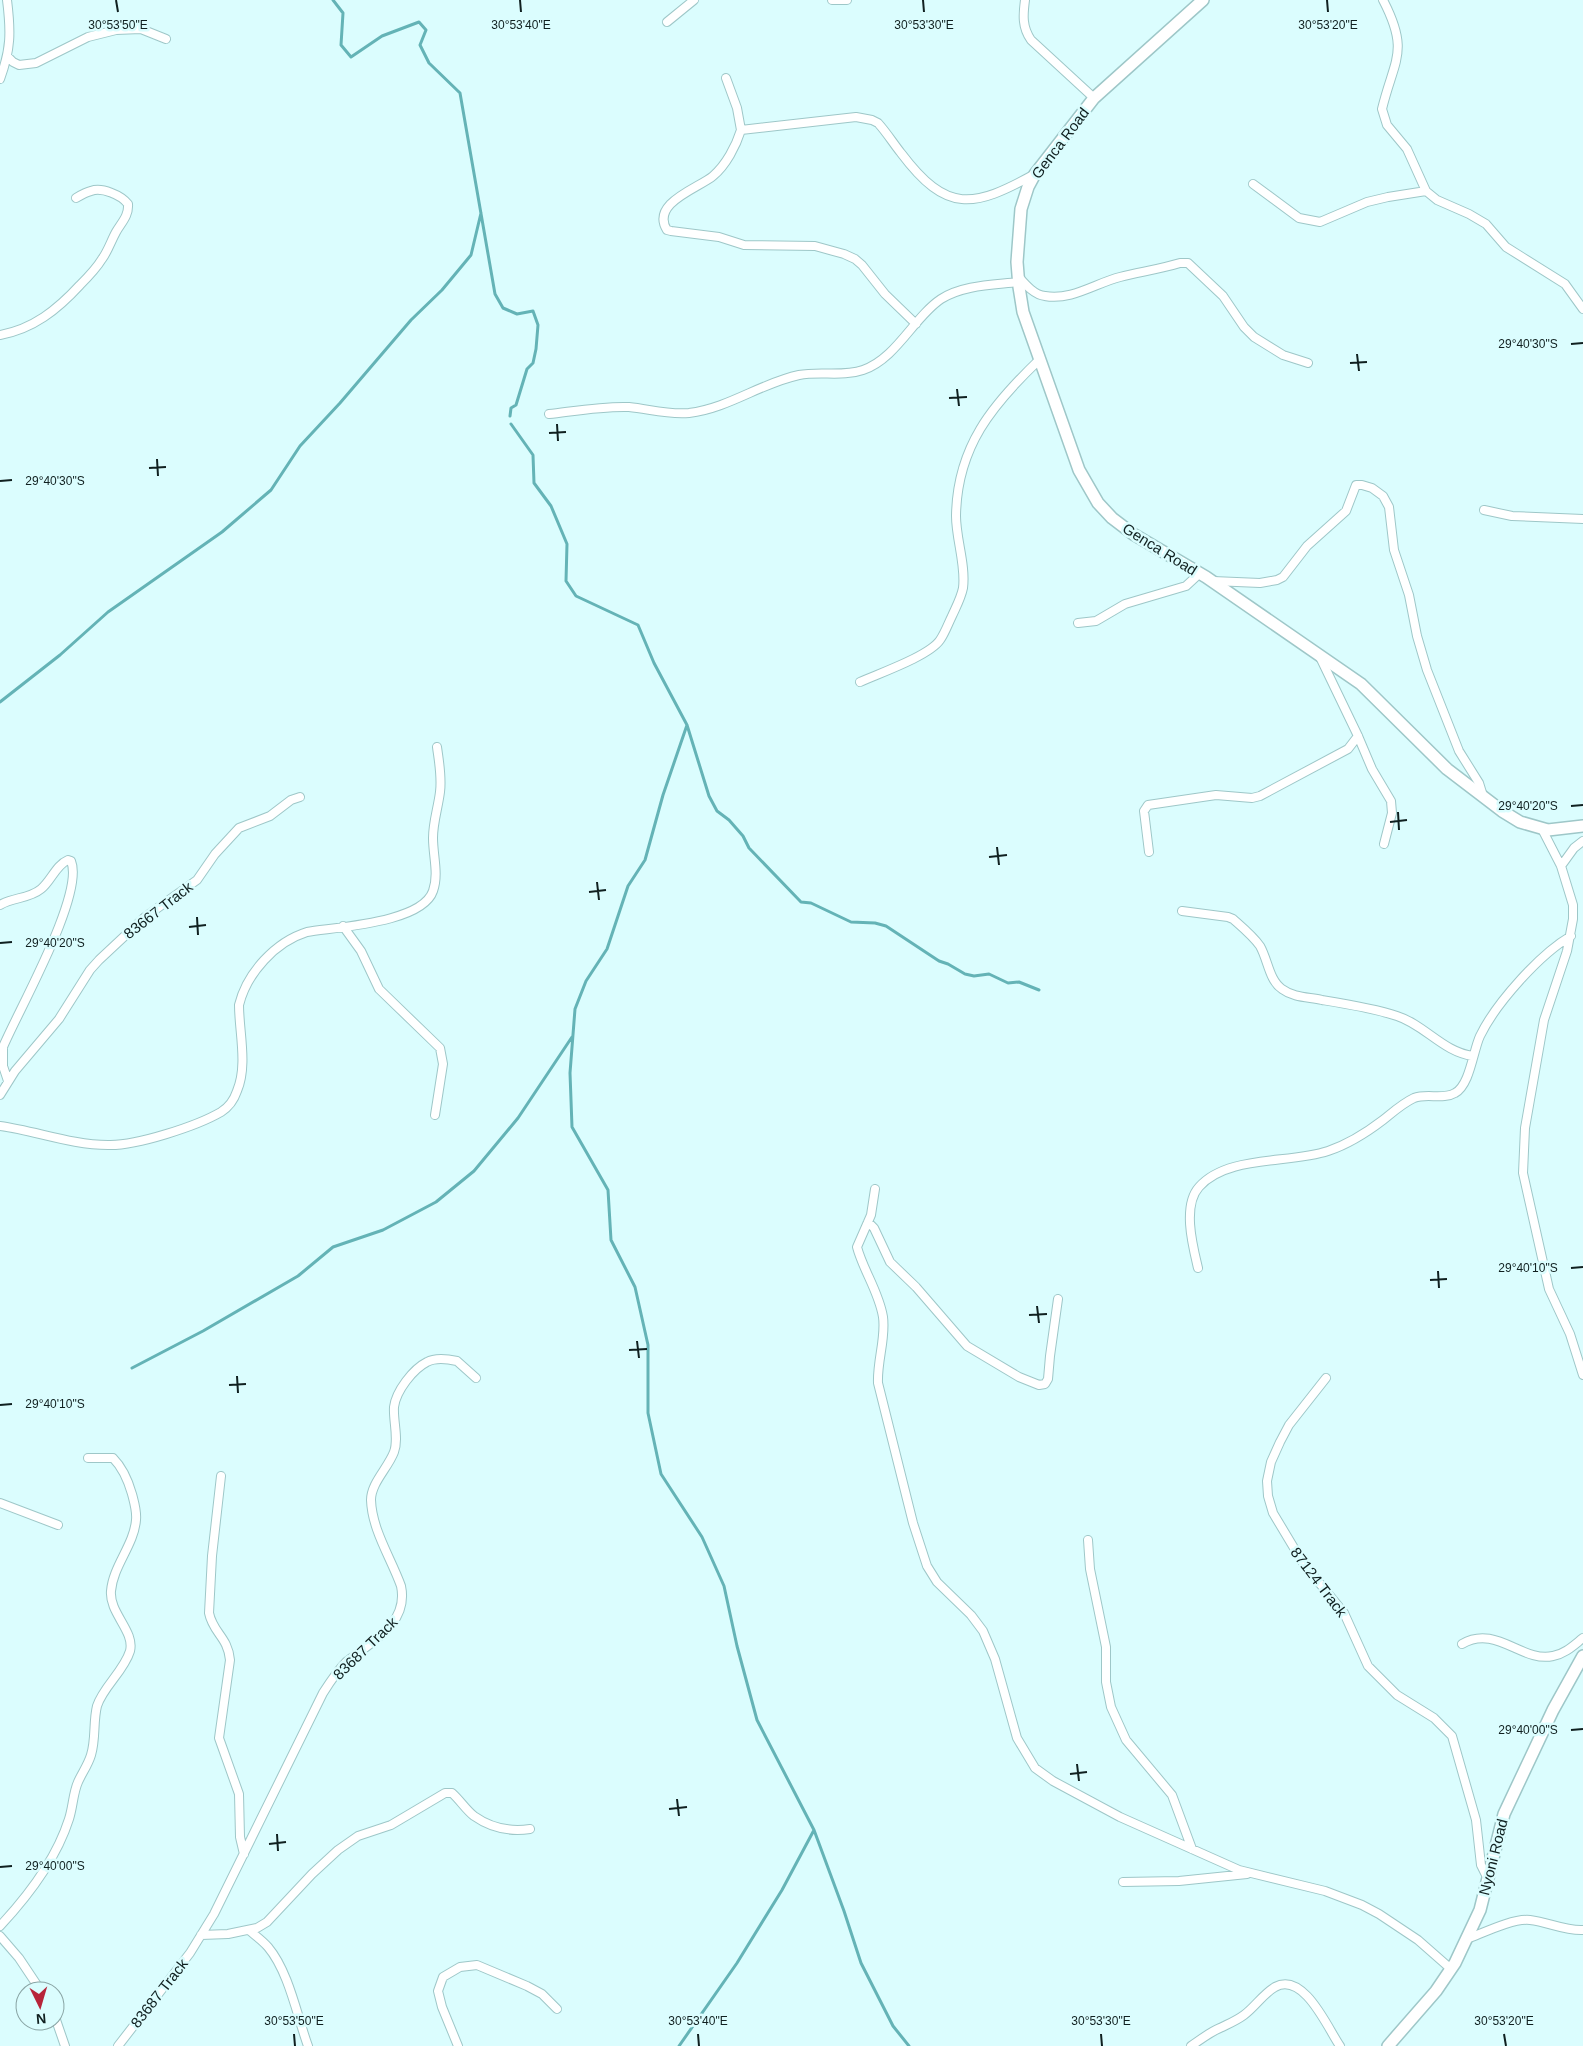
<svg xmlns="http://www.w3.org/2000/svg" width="1583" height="2046" font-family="Arial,sans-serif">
  <rect width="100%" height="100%" fill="#dbfdfe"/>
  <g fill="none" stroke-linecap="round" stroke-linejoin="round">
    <!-- stream -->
    <path stroke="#64b3b6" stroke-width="3" d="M333,0l10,13 -2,32 10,12 31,-21 37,-14 7,8 -6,15 9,18 31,30 35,201 8,14 14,6 16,-3 5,14 -2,24 -3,14 -6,6 -11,36 -5,3 -1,8
      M511,424l22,31 1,28 17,23 16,38 -1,37 10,15 62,29 16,38 33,62 22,71 8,15 12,9 14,16 6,12 52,54 10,1 40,19 24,1 11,3 53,35 9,3 17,10 9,2 15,-2 19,9 11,-1 20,8
      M0,702l60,-47 48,-43 114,-80 49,-42 29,-44 40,-43 71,-83 31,-30 29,-35 10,-42
      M132,1368l71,-37 95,-55 35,-29 50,-17 53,-28 38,-31 44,-53 54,-81
      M814,1830l30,81 17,52 32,63 16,20
      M679,2046l58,-83 45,-73 32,-60 -57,-110 -20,-74 -13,-60 -22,-49 -41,-63 -13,-61v-68l-13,-58 -24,-47 -3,-50 -36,-63 -2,-54 5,-64 11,-28 21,-32 21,-63 17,-26 18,-65 24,-70"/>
    <defs>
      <path id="street" d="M832,0h15
        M1025,0c-2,15 -3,27 6,40l63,58
        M1383,0c27,52 11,59 -1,109l5,16 20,24 19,42 11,9 32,14 17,10 20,23 59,37 18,25
        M667,22l27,-22
        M8,57l5,5 6,3 17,-2 52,-26 28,-7 25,-1 25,10
        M726,78l11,30 4,22
        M0,79c11,-30 11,-47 7,-79
        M1253,184l46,34 21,4 47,-20 21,-5 38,-6
        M1018,276c7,8 16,19 27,20 26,5 51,-13 75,-19 20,-5 40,-8 60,-14h8l35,33 21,31 10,10 29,18 25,8
        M916,324l-31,-30 -23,-29 -7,-6 -11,-5 -29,-8 -71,-1 -25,-8 -48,-6 -4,-1c-17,-27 32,-42 46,-54 13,-11 23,-30 28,-46l115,-13 16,3 6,3c9,10 15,20 23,30 46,61 72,55 134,21
        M0,335c33,-6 57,-25 80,-50 8,-8 16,-16 22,-26 6,-8 9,-18 14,-27 5,-9 13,-16 12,-28 -7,-9 -26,-17 -37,-13 -5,1 -10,4 -15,7
        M549,414c26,-3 54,-8 80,-7 20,2 39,8 60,6 40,-5 72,-30 110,-38 21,-4 44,2 64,-5 33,-11 51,-53 78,-71 22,-14 52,-14 77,-17
        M1484,510l28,6 71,3
        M1213,581l47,2 17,-3 6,-3 24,-31 39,-35 10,-26h6l10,3 11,8 6,11 5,43 15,45 8,41 10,34 32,81 20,32 4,13
        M1078,623l18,-2 29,-17 61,-18 14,-13
        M1320,657l38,79 14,33 19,32 1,12 -8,31
        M860,682c20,-9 69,-26 80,-42 5,-7 8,-16 12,-24 4,-9 9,-18 11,-28 3,-23 -7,-49 -7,-72 1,-69 36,-111 83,-156
        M1542,829l19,37 12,39v14l-6,32 -23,69 -19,108 -2,45 26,116 21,45 13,41
        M1149,852l-5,-41 4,-6 68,-10 36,3 8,-2 88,-47 10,-13
        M1561,866l13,-18 9,-7
        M0,905c13,-8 29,-6 41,-16 10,-8 15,-24 27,-29l3,1c14,33 -53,150 -68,186v19l5,15
        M1182,911l46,6 5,2c9,8 20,17 27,27 8,14 9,34 22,43 12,9 27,8 40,11 25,4 51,8 75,16 28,9 46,36 76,40
        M343,926l18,25 18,38 61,59 3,16 -8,51
        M0,1095l15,-24 44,-52 31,-49 9,-10 46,-43 52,-37 18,-26 24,-26 31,-12 21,-16 9,-3
        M0,1126c36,5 72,19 108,19 28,1 89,-19 113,-33 8,-5 13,-12 16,-21 11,-26 2,-59 2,-86 8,-32 36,-63 68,-73 29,-5 115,-9 126,-41 6,-17 0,-35 0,-53 0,-16 5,-30 7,-46 2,-15 -1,-30 -3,-45
        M875,1189l-4,26 -14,32c6,23 22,45 26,70 3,21 -6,44 -5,66l35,140 14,43 10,16 34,33 12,16 12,28 22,79 18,30 18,13 67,36 119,53 86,21 37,14 17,9 39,26 33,29
        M868,1222l6,6 16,34 26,25 51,59 52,31 20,8 6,-1 3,-5 2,-23 8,-57
        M1198,1268c-5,-21 -16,-62 1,-81 28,-32 90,-23 129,-36 21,-7 38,-18 55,-31 10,-8 20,-17 31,-22 13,-5 29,2 41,-5 15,-8 18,-42 25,-57 16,-33 60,-82 91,-100
        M1326,1378l-37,47 -9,17 -9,20 -4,19 1,15 5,17 30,50 41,50 24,53 29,29 37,23 18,18 24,84 5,45 7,14
        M221,1476l-9,80 -3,57c4,20 19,24 21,47l-11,78 20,56 1,43 4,17
        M0,1503l58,22
        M1088,1540l2,29 16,78v35l5,25 15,33 46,55 20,54
        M1462,1644c34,-20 60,19 91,12 12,-2 21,-11 30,-18
        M1123,1882l56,-1 68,-7
        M0,1926c29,-31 56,-66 69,-107 4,-12 4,-26 9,-37 4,-9 10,-17 13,-27 5,-16 2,-33 6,-49 6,-19 27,-35 33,-55 5,-20 -21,-38 -19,-60 2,-25 23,-46 25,-71 1,-9 -2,-18 -4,-26 -4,-14 -9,-26 -19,-36h-25
        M250,1931c6,5 13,10 18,16 21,25 29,69 40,99
        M201,1935l27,-1 29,-6 10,-6 45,-48 26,-24 20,-14 33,-11 54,-32h7c8,7 14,17 22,23 17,12 35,16 56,13
        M0,1936l19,22 22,33
        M1467,1939c16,-6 46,-21 63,-19 18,2 35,11 53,10
        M55,2017l10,29
        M118,2046l72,-93 24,-39 109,-221c7,-11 14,-22 23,-31 25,-20 63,-38 55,-76 -10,-28 -29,-56 -30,-86 0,-17 17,-32 23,-48 5,-13 -1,-31 0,-45 2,-16 19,-38 33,-45 9,-5 21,-3 30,-1l19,17
        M458,2046l-16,-39 -4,-16 5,-14 17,-10 17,-2 50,21 15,8 15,15
        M1191,2046c9,-6 19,-14 29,-18 8,-4 16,-7 24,-13 11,-8 19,-21 31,-28 29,-16 53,42 65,59"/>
      <path id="secondary" d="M1203,0l-109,98 -59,76 -7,13 -7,22 -4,53 2,25 4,25 56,158 19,33 14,15 21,16 73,43 155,107 86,85 55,42 18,11 28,8 35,-4
        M1388,2046l48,-55 19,-28 25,-53 24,-96 49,-104 30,-54"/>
    </defs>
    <!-- street casing -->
    <use href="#street" stroke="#9ec7c8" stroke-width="10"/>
    <!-- secondary casing -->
    <use href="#secondary" stroke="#9ec7c8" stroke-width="14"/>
    <!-- street -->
    <use href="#street" stroke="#fff" stroke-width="8"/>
    <!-- secondary -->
    <use href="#secondary" stroke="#fff" stroke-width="11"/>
  </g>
  <!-- ticks -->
  <path fill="none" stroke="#102020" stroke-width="2" d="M116,0l2,12M520,0l1,12M923,0l1,12M1327,0l1,12M1571,344l12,-1M1357,354l2,17M1350,363l17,-1M957,389l2,17M949,398l18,-1M557,424l1,17M549,433l17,-1M157,459l1,17M149,468l17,-1M0,481l12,-1M1571,806l12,-1M1398,812l1,18M1390,822l17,-2M997,847l2,18M989,857l18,-2M597,882l2,18M589,892l17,-2M197,917l1,18M189,927l17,-2M0,943l12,-1M1571,1268l12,-1M1438,1271l1,17M1430,1280l17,-1M1037,1306l2,17M1029,1315l18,-1M637,1341l2,17M629,1350l18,-1M237,1376l1,17M229,1385l17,-1M0,1405l12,-1M1571,1730l12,-1M1077,1764l2,17M1070,1774l17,-2M677,1799l2,17M669,1809l18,-2M277,1834l1,17M269,1844l17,-2M0,1867l12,-1M294,2034l1,12M698,2034l1,12M1101,2034l1,12M1504,2034l2,12"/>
  <g text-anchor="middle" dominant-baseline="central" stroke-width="5" stroke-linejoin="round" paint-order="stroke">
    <!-- street labels -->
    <g font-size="15" fill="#102020" stroke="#dbfdfe">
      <text transform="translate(1060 143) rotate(-53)">Genca Road</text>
      <text transform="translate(1160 549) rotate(32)">Genca Road</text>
      <text transform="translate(158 910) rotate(-38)">83667 Track</text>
      <text transform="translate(1319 1582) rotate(53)">87124 Track</text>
      <text transform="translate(365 1648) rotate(-44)">83687 Track</text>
      <text transform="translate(1493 1857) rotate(-76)">Nyoni Road</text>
      <text transform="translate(159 1993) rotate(-52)">83687 Track</text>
    </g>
  </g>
  <g font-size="12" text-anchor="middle" fill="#102020" stroke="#dbfdfe" stroke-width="5" stroke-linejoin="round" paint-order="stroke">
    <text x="118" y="29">30°53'50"E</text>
    <text x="521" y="29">30°53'40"E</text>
    <text x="924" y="29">30°53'30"E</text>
    <text x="1328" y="29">30°53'20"E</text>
    <text x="1528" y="348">29°40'30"S</text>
    <text x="55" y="485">29°40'30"S</text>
    <text x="1528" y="810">29°40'20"S</text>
    <text x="55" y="947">29°40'20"S</text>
    <text x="1528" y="1272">29°40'10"S</text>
    <text x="55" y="1408">29°40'10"S</text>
    <text x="1528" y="1734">29°40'00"S</text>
    <text x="55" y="1870">29°40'00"S</text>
    <text x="294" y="2025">30°53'50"E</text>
    <text x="698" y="2025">30°53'40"E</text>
    <text x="1101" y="2025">30°53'30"E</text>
    <text x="1504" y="2025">30°53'20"E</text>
  </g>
  <!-- north arrow -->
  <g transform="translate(40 2006) rotate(175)"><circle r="24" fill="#dbfdfe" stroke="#8aa5a5"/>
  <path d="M0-4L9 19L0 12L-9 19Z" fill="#b7253a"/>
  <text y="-8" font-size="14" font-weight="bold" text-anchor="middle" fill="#102020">N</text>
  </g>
</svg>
